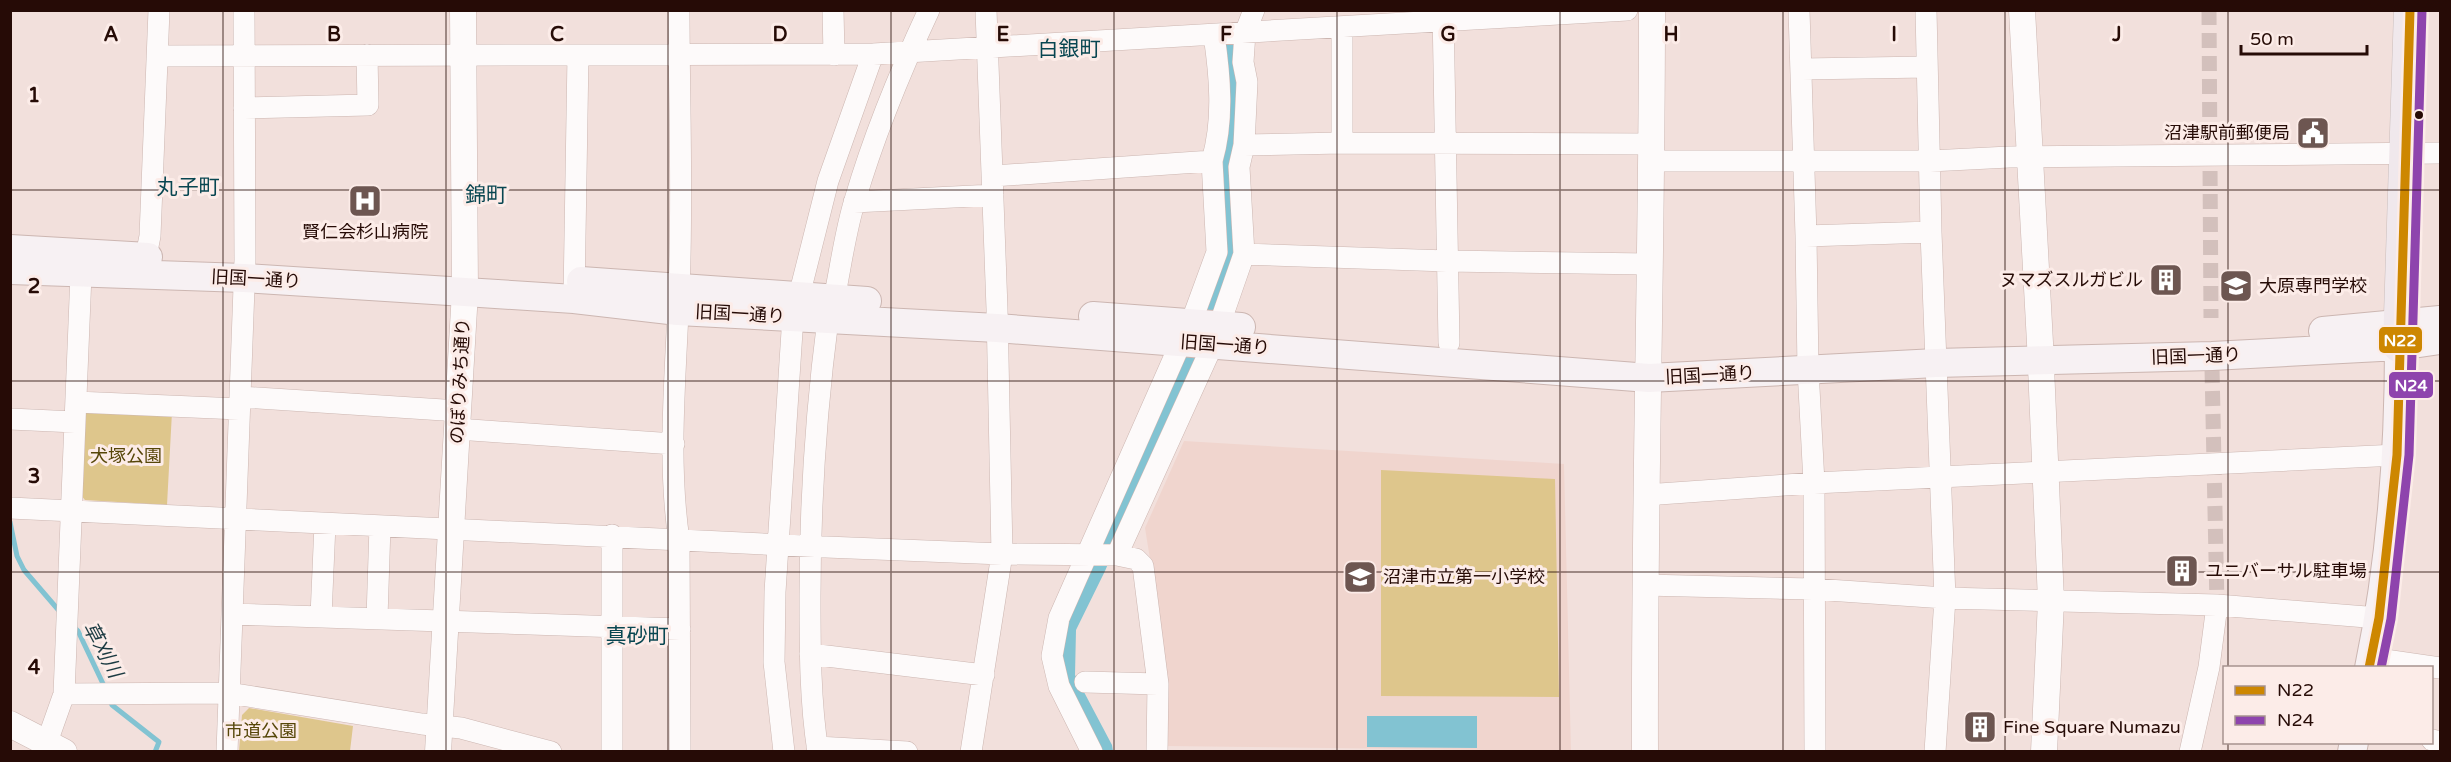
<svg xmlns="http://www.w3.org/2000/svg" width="2451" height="762" font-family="'Varela Round','Noto Sans JP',sans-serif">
  <rect width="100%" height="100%" fill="#f2e0dc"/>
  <!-- built -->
  <path fill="#f0d5ce" d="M1184,441l380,23 7,287 -405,-5 -5,-119 -16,-99z"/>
  <!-- green -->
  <path fill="#dec68c" d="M85,411l87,1 -5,93 -82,-5 -5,-6z
    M1381,470l174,9 4,218 -178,-1z
    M249,708l104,18 -3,25h-111l3,-36z"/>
  <!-- water -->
  <path fill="#82c3d2" d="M1233,42l4,21v180l-17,59 -115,269 -29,59 -1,45 37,70 1,6h-18l-34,-70 -3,-33 11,-37 137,-311 14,-257z
    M1367,716h110v32l-110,-1z"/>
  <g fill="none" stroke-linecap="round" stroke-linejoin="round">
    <!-- stream -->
    <path stroke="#82c3d2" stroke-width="5" d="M10,522l7,34 7,14 37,43
      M73,626l5,5 28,59
      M109,698l3,7 47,37 -4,10"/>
    <!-- pedestrian-tunnel -->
    <path stroke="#d3c0bc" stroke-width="15" stroke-dasharray="15 8" stroke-linecap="butt" d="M2209,10l2,308
      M2212,368l5,237"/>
    <defs>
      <path id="minor" d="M679,10c0,93 4,187 0,279 -3,83 -12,169 0,251l1,212
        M833,10l1,45
        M1443,10l6,333
        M1799,10l7,226 2,133 6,114 1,269
        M1926,10l5,222 14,366 -10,154
        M1342,27v116
        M158,56l715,-2 754,-44
        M1802,69l125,-2
        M244,108l124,-3 -1,-50
        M1244,145l98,-2 310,1
        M1653,161h277l79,-4 431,-4
        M993,176l219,-15
        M854,202l139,-7
        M1806,236l125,-4
        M1244,254l203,7 202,3
        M146,256l4,-20 9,-226
        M799,296l29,-115 45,-127
        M574,297l4,-242
        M834,299c7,-33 11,-67 21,-99 19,-65 45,-128 74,-190
        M1191,323l26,-71 -5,-91c12,-41 8,-85 2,-126
        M1219,326l25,-72 -5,-87 5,-22 3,-63 -4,-20 2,-29 9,-23
        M241,397l218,14
        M76,402l163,7
        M10,419l65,3
        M457,429l217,15
        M1645,495l169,-12 583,-28
        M10,508l816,39 176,7 115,1 19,4 7,7 15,118 -1,68
        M612,535v217
        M1117,555l96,-211
        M1644,585l169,4 132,9 272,7 162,13
        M232,614l448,15
        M321,616l4,-92
        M377,618l3,-92
        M810,654l174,21
        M2371,658l69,10
        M1085,682l73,2
        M64,694l165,-1 193,31 39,4 90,24
        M2432,740l8,2
        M47,742l17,-48 17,-420
        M817,747l90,5
        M227,752l18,-492 -1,-250
        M784,752l-10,-90 1,-70 18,-276
        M818,752c-8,-51 -8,-104 -8,-155 0,-94 6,-186 18,-278
        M971,752l31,-198 -5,-245 -11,-299
        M1092,752l-33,-66 -7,-30 7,-38 122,-276
        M2190,752l19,-85 8,-62"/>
      <path id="tertiary" d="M2022,10l18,333 11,258 -7,151
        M10,724l54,28
        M438,752l27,-460 -2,-282
        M1645,752c-1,-248 7,-494 7,-742"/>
      <path id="secondary" d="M10,249l138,8
        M10,270l234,8 221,14 109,7 104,12 319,17 652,50 287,-15 276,-7 187,-10 41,-6
        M581,281l286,20
        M1093,316l148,11
        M2323,331l117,-11
        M2369,668c22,-106 30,-215 30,-322
        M2352,752l2,-10"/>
      <path id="primary" d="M2399,346l11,-336"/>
    </defs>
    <!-- minor casing -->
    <use href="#minor" stroke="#ccb6b1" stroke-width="22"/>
    <!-- tertiary casing -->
    <use href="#tertiary" stroke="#ccb6b1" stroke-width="27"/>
    <!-- secondary casing -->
    <use href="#secondary" stroke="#ccb6b1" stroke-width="30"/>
    <!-- primary casing -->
    <use href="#primary" stroke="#cbbebc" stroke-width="33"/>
    <!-- minor -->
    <use href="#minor" stroke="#fdfafa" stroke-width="21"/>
    <!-- tertiary -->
    <use href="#tertiary" stroke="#fdfafa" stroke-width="26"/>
    <!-- secondary -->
    <use href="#secondary" stroke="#f7f1f3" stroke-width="28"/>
    <!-- primary -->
    <use href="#primary" stroke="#f0e8ec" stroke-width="32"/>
    <defs>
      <path id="bus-1" d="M2369,668l10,-50 18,-163 13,-445"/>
      <path id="bus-2" d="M2381,668l10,-49 18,-164 13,-445"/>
    </defs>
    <!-- bus-1 casing -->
    <use href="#bus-1" stroke="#fcece8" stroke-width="14"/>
    <!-- bus-2 casing -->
    <use href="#bus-2" stroke="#fcece8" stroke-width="14"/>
    <!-- bus-1 -->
    <use href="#bus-1" stroke="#cd8701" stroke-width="9"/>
    <!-- bus-2 -->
    <use href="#bus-2" stroke="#8e44ad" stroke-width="9"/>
  </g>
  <!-- grid -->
  <path fill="none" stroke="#260b06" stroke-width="1.5" stroke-opacity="0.55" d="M223,10v742M446,10v742M668,10v742M891,10v742M1114,10v742M1337,10v742M1560,10v742M1783,10v742M2005,10v742M2228,10v658M10,190h2430M10,381h2430M10,572h2430M2228,742v10"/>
  <!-- icons -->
  <defs>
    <symbol id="civic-square" viewBox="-11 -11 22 22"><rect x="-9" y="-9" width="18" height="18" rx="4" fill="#6d5651" stroke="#fcece8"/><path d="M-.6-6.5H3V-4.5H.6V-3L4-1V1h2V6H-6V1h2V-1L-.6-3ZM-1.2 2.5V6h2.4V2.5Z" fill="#fff"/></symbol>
    <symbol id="hospital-square" viewBox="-11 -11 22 22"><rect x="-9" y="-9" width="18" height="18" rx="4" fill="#6d5651" stroke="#fcece8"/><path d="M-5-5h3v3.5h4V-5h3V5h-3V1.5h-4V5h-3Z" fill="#fff"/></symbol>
    <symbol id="building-square" viewBox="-11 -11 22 22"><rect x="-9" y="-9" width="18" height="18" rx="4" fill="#6d5651" stroke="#fcece8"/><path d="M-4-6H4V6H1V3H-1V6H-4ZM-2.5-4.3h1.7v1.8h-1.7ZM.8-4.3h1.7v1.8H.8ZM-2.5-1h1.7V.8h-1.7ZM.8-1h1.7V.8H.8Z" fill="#fff"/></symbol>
    <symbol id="university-square" viewBox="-11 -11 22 22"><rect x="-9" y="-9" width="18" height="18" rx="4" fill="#6d5651" stroke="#fcece8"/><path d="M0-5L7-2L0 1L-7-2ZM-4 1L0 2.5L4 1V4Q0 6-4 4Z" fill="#fff"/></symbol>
    <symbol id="school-square" viewBox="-11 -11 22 22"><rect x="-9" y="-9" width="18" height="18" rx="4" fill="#6d5651" stroke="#fcece8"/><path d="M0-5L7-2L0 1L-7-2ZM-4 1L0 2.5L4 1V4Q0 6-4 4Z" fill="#fff"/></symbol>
  </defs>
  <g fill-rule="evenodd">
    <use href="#civic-square" x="2294" y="114" width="38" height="38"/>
    <use href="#hospital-square" x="346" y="182" width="38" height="38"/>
    <use href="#building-square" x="2147" y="261" width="38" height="38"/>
    <use href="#university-square" x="2217" y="267" width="38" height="38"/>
    <use href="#building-square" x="2163" y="552" width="38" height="38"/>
    <use href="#school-square" x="1341" y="558" width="38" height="38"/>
    <use href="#building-square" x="1961" y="708" width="38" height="38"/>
  </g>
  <!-- markers -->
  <circle fill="#260b06" stroke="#fcece8" stroke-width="2" cx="2419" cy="115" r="5"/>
  <g text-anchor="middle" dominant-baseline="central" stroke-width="6" stroke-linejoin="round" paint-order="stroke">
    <!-- poi labels -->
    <g font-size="18" fill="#260b06" stroke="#fcece8" text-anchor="start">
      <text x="2290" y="133" text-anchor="end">沼津駅前郵便局</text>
      <text x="365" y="232" text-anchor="middle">賢仁会杉山病院</text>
      <text x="2143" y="280" text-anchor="end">ヌマズスルガビル</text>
      <text x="2259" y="286">大原専門学校</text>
      <text x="2205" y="571">ユニバーサル駐車場</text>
      <text x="1383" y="577">沼津市立第一小学校</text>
      <text x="2003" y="727">Fine Square Numazu</text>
    </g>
    <!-- street labels -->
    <g font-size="18" fill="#260b06" stroke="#fcece8">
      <text transform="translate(256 279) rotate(3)">旧国一通り</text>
      <text transform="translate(740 314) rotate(3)">旧国一通り</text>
      <text transform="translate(1225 345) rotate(4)">旧国一通り</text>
      <text transform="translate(2196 356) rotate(-2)">旧国一通り</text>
      <text transform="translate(1710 375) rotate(-3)">旧国一通り</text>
      <text transform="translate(460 381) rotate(-87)">のぼりみち通り</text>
    </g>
    <!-- park labels -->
    <g font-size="18" fill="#564608" stroke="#fcece8">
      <text x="126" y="456">犬塚公園</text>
      <text x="261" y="731">市道公園</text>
    </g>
    <!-- water labels -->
    <g font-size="20" font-style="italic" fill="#1b3a41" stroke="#fcece8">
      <text transform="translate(102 650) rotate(62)">草刈川</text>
    </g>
    <!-- quarter labels -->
    <g font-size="21" fill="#084651" stroke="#fcece8">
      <text x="1069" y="49">白銀町</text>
      <text x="188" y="187">丸子町</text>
      <text x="486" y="195">錦町</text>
      <text x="637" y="636">真砂町</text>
    </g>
  </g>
  <g font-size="20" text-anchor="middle" font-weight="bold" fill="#260b06" stroke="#fcece8" stroke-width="6" stroke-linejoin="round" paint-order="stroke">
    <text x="111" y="41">A</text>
    <text x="334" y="41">B</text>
    <text x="557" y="41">C</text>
    <text x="780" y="41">D</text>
    <text x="1003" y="41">E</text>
    <text x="1226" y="41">F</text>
    <text x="1448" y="41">G</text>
    <text x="1671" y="41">H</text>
    <text x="1894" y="41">I</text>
    <text x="2117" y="41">J</text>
    <text x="34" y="102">1</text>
    <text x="34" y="293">2</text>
    <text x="34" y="483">3</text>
    <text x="34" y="674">4</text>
  </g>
  <g stroke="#fcece8" stroke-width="2">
    <rect x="2378" y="326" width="45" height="28" rx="6" fill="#cd8701"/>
    <rect x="2388" y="371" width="46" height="28" rx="6" fill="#8e44ad"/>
  </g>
  <g font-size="16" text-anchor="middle" font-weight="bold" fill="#fff">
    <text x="2400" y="346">N22</text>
    <text x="2411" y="391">N24</text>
  </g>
  <!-- border -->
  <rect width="2451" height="762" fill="none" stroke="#260b06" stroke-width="24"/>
  <!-- legend -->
  <rect x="2223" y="666" width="210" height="78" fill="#fcece8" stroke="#a6928e" stroke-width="1.5"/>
  <rect x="2235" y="686" width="30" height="9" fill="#cd8701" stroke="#a6928e" stroke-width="1.5"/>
  <text x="2277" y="696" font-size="18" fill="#260b06">N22</text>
  <rect x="2235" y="716" width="30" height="9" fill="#8e44ad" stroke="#a6928e" stroke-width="1.5"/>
  <text x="2277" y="726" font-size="18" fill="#260b06">N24</text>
  <!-- scale -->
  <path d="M2241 45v9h126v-9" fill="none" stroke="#260b06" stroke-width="3"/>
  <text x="2250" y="45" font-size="18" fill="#260b06" stroke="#fcece8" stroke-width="4.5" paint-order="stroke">50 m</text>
</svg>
